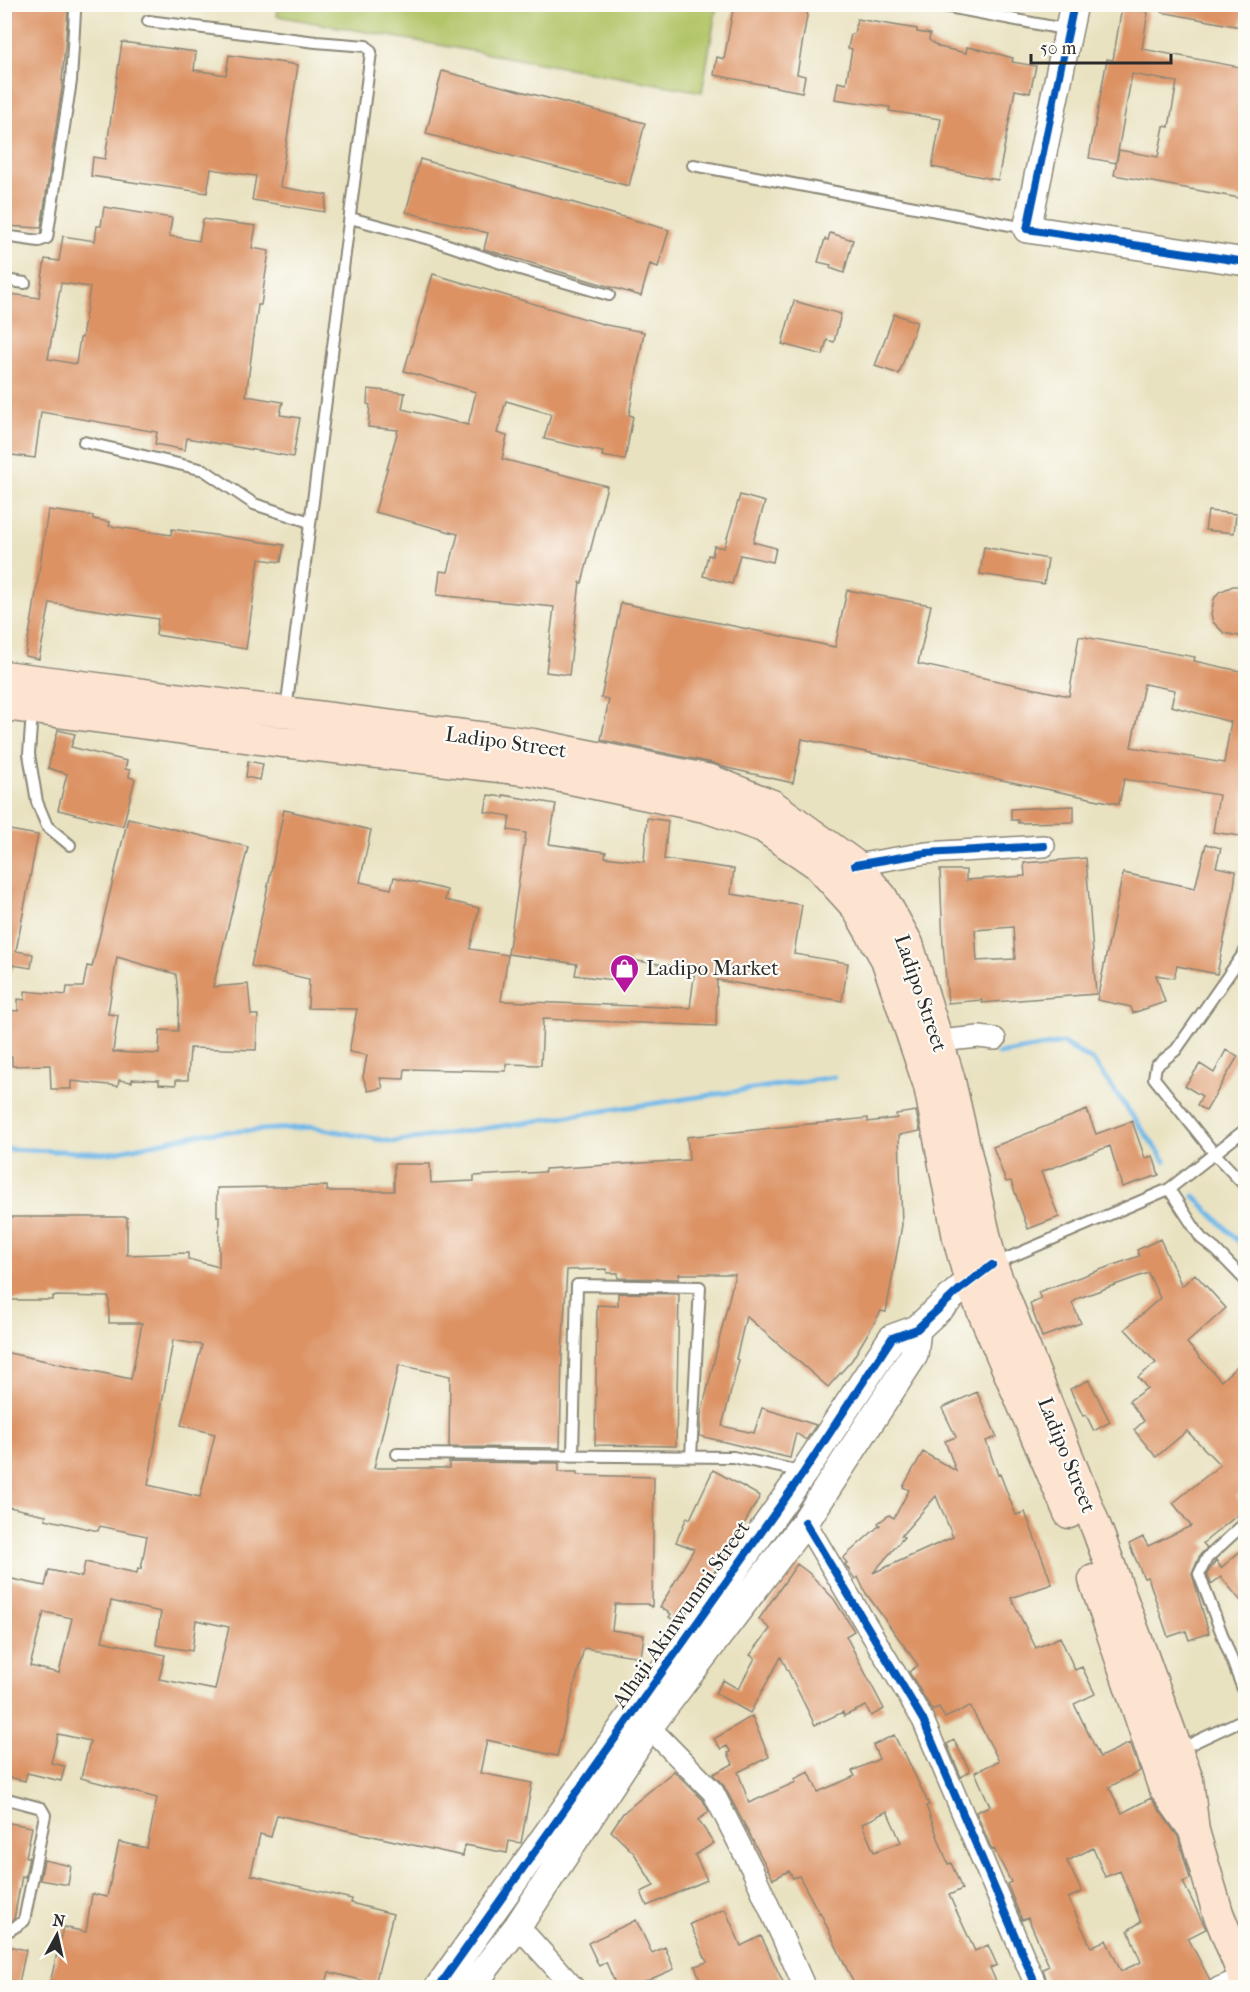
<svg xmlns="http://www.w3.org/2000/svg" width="1250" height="1992" font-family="'IM FELL French Canon',serif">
  <rect width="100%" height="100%" fill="#fdfcf7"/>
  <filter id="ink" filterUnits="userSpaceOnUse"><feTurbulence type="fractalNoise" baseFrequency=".0167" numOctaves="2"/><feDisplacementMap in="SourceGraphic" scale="12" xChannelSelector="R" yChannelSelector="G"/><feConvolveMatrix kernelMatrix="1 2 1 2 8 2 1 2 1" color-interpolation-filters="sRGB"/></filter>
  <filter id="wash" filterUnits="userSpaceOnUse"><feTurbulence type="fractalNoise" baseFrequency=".008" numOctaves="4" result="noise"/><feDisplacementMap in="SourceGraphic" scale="24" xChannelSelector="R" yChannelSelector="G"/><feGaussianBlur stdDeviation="1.35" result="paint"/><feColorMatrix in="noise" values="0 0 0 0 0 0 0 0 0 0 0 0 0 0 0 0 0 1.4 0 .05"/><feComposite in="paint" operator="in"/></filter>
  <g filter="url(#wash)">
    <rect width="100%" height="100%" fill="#e9e2c1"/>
    <!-- green -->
    <path fill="#b2c569" stroke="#6e784a" stroke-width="1.5" d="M279,5v-1l438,1 -15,87 -425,-76z"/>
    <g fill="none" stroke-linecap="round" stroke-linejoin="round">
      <!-- stream -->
      <path stroke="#70b8e8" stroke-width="5" d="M998,1054l65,-11 30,18 72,100
        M4,1149l106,4 95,-20 107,-6 81,15 441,-65
        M1194,1196l52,53"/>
    </g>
    <g id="blocks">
      <!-- building -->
      <path fill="#dc9264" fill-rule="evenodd" d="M4,4h67l-3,8 -6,69h1l-22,147 -37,-2z
        M734,4h65l-1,4 10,2 -11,64 8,2 -3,16 -88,-17 3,-18 7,2z
        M1162,4h83l-4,23 -80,-15z
        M1122,7l26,5 -6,37 103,19v131l-131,-24 5,-25 39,7 6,-31 5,1 8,-45 -45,-8 -16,89 -27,-5 18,-99 6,1z
        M857,19l60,10v3l13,2 -1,6 10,7 27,6 1,-6 16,3 30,8 -1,4 24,4 -6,27 -15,-3 -17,90 -66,-13 9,-48 -52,-8 1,-4 -55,-8 3,-17 8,2 6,-35 -4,-1 3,-14h3z
        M122,42l74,10 -2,18 32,5 3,-20 69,10 -18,122 47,8 -3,17 -72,-12 4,-24 -45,-7 -4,24 -116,-17 2,-19 12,2z
        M442,71l203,52 -16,63 -203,-52z
        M420,159l249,71 -11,37 -8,-3 -9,32 -157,-47 4,-16 -82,-21z
        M104,207l68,11 -3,18 30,5 4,-22 53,7 -4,22 17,3 -8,54h-3l-12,91 37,6 -3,13 20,3 -7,39 -106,-19 -2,12 -30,-6 2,-12 -116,-20 -6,46 -31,-4v-161l35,5 6,-39 14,2 4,-25 32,5 2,-15h4zM61,283l29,4 -8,51h-2l-4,26 -28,-5z
        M830,233l23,7 -9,33 -14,-5 1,-3 -13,-3 7,-23 3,1z
        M433,274l173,51 38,7 -15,83 4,1 -8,44 -23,-4 1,-4 -59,-13 7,-25 -45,-13 -9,32 10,3 -5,23 105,27 -25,97 -2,-1 -11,93 -23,-3 8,-65 -117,-12 3,-24 8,1 10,-38 -83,-22 23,-82 -30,-3 2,-22 -3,-1 1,-15 37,4 -3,16 66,16 8,-33 -72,-21z
        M794,301l47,13 -7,28 -7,-2 -4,15 -41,-11z
        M894,314l23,8 -18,52 -24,-8z
        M740,495l25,7 -12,40 23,6 -3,14 -33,-7 -8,29 -29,-8 5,-21 4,1 2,-10 10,2z
        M48,510l45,6v3l17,3 -1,4 62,9 1,-6 112,16 -3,17 -22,-3 -13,90 -90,-14 2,-16 -108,-16 -11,56 -14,-3 8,-43z
        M1208,511l28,3 -2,19 -29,-3z
        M984,547l64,12 -4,25 -64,-10z
        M1233,586h12v48l-6,2 -15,-3 -11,-11 -2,-8 3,-15 5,-7z
        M847,590l84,15 -13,59 151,32 10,-60 116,21 -1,4 51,11v128l-5,36 -27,-4 6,-37 -95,-16 -5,25 -317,-65 -9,44 -66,-15 -14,-5 -112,-23 8,-41 -8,-1 20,-95 214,44zM1144,684l31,6 -4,16 60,16 -7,41 -93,-16z
        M58,730l17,4 -4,13 56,14 -2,8 5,1 -1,7 6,2 -12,47 -65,-16 9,-36 -19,-6z
        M248,761l15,3 -3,16 -14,-3z
        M488,795l15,2v-2l53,9 -7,40 57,8 -1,5 39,5 3,-44 21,3 -4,38 70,10 -3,25 71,11 -8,49 54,9 -6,38 -125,-21 -1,46 -173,-7 -2,46 -35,-1v7l-101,-2 -1,10 -24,-1 3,10 -15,3 -5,-14 4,-22 -18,-3 8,-43 -49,-1 1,-29 -58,-13 33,-156 87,20 -11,52 31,7 3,-12 53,13 -2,10 34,8 -9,41 38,6 -7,46 189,7 5,-39 -65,-9 -3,22 -52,-7 2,-11 -69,-10 18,-121 -18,-3 2,-14 -25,-4z
        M1074,806v16l-56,1v-3h-7v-11z
        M128,818l120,29 -35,140 35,-3 3,31h7l-2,35 -66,-2 -2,32h-12v5l-17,-1v-4l-27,-1v3l-13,-2 -1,6 -47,-5v8h-20l-1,-24 -38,1v-9l-8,-1v-46l14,1v-12l7,1v-9l41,4 1,-8h16l4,-21 5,1zM117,957l59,17 3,29 -1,28 -18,-1 -1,24 -46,-2 5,-37 -10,-1z
        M4,829l34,6 -22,116 17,3 -2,14 -18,-3 -1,6 -8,-1z
        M1206,844l15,4 -5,19 20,4 -3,25 -16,78 -40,-8 -3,12 -18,-3 9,27 -32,11 -2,-6 -34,-7 26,-127 72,15z
        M1086,858l10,136 -114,9v-3l-34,3 -5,-59 -3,-74h26v10l59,-4 -1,-13zM1013,927l2,32 -38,2 -2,-31z
        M1226,1050l12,6 -32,55 -9,-6 5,-9 -17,-10 15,-22 14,9z
        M1087,1110l9,24 36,-13 13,37 8,-2 6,19 -37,12 -12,-41 -69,26 18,45 -31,12 -17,-48 -5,1 -13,-35z
        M916,1111l4,20 -21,4 3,90 -16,87 -5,-1 -29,49 -24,27 -82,-71 -10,43 3,1 -17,66 32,7 8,-25 54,17 -10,15 -10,-7 -6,25 -90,-22 1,-21 34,-141h-56v5l-61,-1v-5h-11v-4l-40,1 -5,84 -2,94 -111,-1 1,-71 -51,-11 -25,103h75v-6l110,1v9h18v3l77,2 -2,130 -5,-3h-32l-3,26 32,5 -3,22 -57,-9 -27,108 -70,-16 -7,33 52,10 -11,60 -12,-2 -2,12 -42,-8 -2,11 -186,-41 -6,22 -11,-3 -9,41 101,24 -1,4 42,11 -18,70 -46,-12 -4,16h-276l14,-61 23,5 6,-38 15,3 12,-55 28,6 10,-50 -76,-20 9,-37 -32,-7 -7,29 14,3 -4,15 -34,-8 -2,8 -21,-5v-187l3,-11 38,8 4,-16 33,7 3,-15 52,11 1,-5 3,1 6,-33 -47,-10 -2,5 -53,-12 1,-4 -42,-9v-154l127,27 11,-56h-33v-26l-56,-1v4h-49v-83h123v38l61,-2v6l31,8v-51h-2v-28l110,-2v5h67v-27h36l1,19 43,-2v-5l71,-4v-3l144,-9 -2,-23 181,-19v4l29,-4 -1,-4zM173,1340l29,5 -21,80 34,9 -15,63 -52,-12zM111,1601l50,11 -5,33 36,6 4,-31 33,7 -14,63 -56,-11 6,-24 -63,-14zM44,1612l28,6 -13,55 -29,-7z
        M1160,1239l22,47 13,-12 31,34 -39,35 34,38 24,-22v129l-8,8 8,13 -42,34 4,5 -7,7 -8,19 17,59 -20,7 -3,-9 -18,6 -20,-60 -4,1 -15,-34 14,-7 5,9 43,-20 -18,-23 47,-38 -33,-34 -31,26 -22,-27 10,-9 -15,-20 18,-13 -9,-11 18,-14 -31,-34 35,-31 -12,-25 -69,25 -7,5 9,20 -39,14 -12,-33 11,-5 -3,-7 101,-36 -2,-6z
        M618,1293l61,1 -3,152 -81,-1 2,-140 21,1z
        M1089,1380l21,42 -16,9 -8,-16 -3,1 -13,-27z
        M977,1392l20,45 -11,4 12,34 2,-1 16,41 9,-3 27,72 -41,14 25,50 24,-11 15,33 7,-3 13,27 -21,10 26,53 30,-14 10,28 -31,16 13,26 29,-15 27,39 12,42 -7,3 23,47 -18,9 22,42 -4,8h-157l-6,-19 6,-3 -21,-48 -6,2 -15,-36 4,-2 -17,-33 -2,1 -16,-38 14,-6 -15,-34 24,-11 -29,-55 -25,12 -6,-11 -7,3 -23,-38 9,-7 -53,-73 -7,-15 -3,2 -10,-15 2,-1 -4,-5 37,-33 -2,-2 11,-8 5,3 15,-28 -6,-3 20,-35 33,19 -11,-30 11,-4 -14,-29zM936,1496l17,41 -80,36 31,-36 -3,-1zM1093,1848l12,29 15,-6 21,51 -13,8 13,32 -20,9 -15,-31 -15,7 -23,-49 14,-6 -15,-31z
        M713,1470l47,26 -33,58 -49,69 -9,-6 2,-3 -11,-7 34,-58 -18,-7 11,-25 3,2z
        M1245,1547v59l-24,-29 -10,7 -4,-10 9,-14 5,8z
        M797,1564l12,9 25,26 20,32 -8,5 38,73 -13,7 -5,-10 -22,10 -1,-4 -28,13 -34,-68 -31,56 -35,-20 8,-13 15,9 17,-31 -5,-3 20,-26 -11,-10z
        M752,1716l17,41 -31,15 11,31 47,-21 -2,-3 15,-7 9,20 37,-16 -3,-5 27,-12 -6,-14 21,-10 9,18 1,-1 25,53 -3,1 22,58 3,-1 11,26 -13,6 26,56 13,-6 9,20 -7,3 9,20h-143l-36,-76 -1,1 -20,-37 -6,2 -4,-7 -16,8 -49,-93 -11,-12 20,-10 -5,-11 3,-1 -4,-6 -6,3 -7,-10zM887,1811l14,31 -27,10 -12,-28z
        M954,1740l16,31 -9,6 -14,-33z
        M674,1771l29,29 6,12 -11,8 16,23 -19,12 12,25 -60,26 -6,-14 13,-6 -20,-33 -23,-22 12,-18z
        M4,1822l28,5 -6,30h3l-4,20 -3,-1 -8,43 -6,4h-4z
        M44,1860l27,6 -3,19 -28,-5z
        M725,1909l16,37 20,-10 25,52h-83l-8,-22 12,-4 -17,-38z
        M636,1920l16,33 13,-6 9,22 -44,19h-13l-11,-26 -7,4 -11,-23z
        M4,1945l22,5 -8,38h-14z"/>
    </g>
  </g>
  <g filter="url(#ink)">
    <use href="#blocks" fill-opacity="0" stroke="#8a8676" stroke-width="1.5"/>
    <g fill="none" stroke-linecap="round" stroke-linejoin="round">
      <defs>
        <path id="service" d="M933,4l136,26
          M148,21l168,21 50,4 5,6 -85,658
          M693,165l333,63
          M350,218l83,22 80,27 96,28
          M4,236l35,5 8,-3 24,-157 4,-69
          M4,280l21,3
          M84,442l120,28 50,34 56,18
          M32,712l-3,42 8,48 10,24 23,19
          M1246,950l-70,100 -20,16 -2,12 60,75 32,34
          M1169,1189l32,49 15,12 30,31
          M994,1264l175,-75 77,-60
          M397,1454l336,3 70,15
          M573,1455l4,-170 123,2 -9,169
          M1246,1522l-39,36 -8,16 47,123
          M1178,1750l68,-32
          M4,1798l37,10 4,7 -21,106 -14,9h-6"/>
        <path id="minor" d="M855,865l71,-12 118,-7
          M938,1041l41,-4 16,2
          M805,1522l118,198 114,268
          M649,1727l64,65 40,79 52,117
          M518,1926l56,62
          M1219,1988l24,-10"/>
        <path id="tertiary" d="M1074,4l-47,225 219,33
          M438,1988l366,-516 88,-134 25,-9 42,-39 27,-21
          M470,1988l48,-62 131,-199 156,-205 109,-167 3,-26"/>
        <path id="secondary" d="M4,676l529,68 177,36 62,25 83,60 27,32 26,47 41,133 43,188 106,267 90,248 6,51 24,82 28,70
          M4,705l278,37 251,29 172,36 58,20 54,37 39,43 30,52 43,127 29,152 12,44 99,231
          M1094,1580l69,206 29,41"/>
      </defs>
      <!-- service casing -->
      <use href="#service" stroke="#8a8676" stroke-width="14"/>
      <!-- minor casing -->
      <use href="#minor" stroke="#8a8676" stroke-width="24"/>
      <!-- tertiary casing -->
      <use href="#tertiary" stroke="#8a8676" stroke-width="30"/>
      <!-- secondary casing -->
      <use href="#secondary" stroke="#8a8676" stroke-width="33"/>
      <!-- service -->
      <use href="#service" stroke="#fff" stroke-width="10"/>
      <!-- minor -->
      <use href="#minor" stroke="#fff" stroke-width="21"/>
      <!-- tertiary -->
      <use href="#tertiary" stroke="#fff" stroke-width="27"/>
      <!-- secondary -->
      <use href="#secondary" stroke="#fde4d1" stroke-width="30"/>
      <defs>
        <path id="cycleway" d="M1074,4l-47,225 219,33
          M855,865l71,-12 118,-7
          M805,1522l118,198 114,268
          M438,1988l366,-516 88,-134 25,-9 42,-39 33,-25"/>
      </defs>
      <!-- cycleway casing -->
      <use href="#cycleway" stroke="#fdfcf7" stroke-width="11"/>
      <!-- cycleway -->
      <use href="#cycleway" stroke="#0057b8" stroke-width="8"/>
    </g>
  </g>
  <!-- icons -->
  <defs>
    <symbol id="shop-pin" viewBox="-11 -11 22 30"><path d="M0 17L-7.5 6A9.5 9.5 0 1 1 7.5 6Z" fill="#b5179e" stroke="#fdfcf7"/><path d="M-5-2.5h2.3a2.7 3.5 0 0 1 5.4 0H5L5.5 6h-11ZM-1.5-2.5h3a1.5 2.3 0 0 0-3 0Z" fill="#fff"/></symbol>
  </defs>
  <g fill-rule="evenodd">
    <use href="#shop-pin" x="608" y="952" width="33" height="45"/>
  </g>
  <g text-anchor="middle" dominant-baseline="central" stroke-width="4.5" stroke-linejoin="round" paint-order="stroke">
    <!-- street labels -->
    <g font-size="21" fill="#2b2b2b" stroke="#fdfcf7">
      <text transform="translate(506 742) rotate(8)">Ladipo Street</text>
      <text transform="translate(921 993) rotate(71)">Ladipo Street</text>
      <text transform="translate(1067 1455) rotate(68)">Ladipo Street</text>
      <text transform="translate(681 1614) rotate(-55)">Alhaji Akinwunmi Street</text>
    </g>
    <!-- poi labels -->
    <g font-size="21" fill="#2b2b2b" stroke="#fdfcf7" text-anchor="start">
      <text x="646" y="968">Ladipo Market</text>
    </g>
  </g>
  <!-- margin -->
  <rect width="1250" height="1992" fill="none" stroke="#fdfcf7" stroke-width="24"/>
  <!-- north arrow -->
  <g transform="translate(57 1935) rotate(8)" stroke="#fdfcf7" stroke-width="4.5" paint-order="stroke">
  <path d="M0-4.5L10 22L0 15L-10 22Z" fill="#2b2b2b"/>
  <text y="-9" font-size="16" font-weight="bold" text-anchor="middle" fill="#2b2b2b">N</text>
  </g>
  <!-- scale -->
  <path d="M1031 54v9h140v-9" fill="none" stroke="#2b2b2b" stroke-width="3"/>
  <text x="1040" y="54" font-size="18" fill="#2b2b2b" stroke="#fdfcf7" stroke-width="4.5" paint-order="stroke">50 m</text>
</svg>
